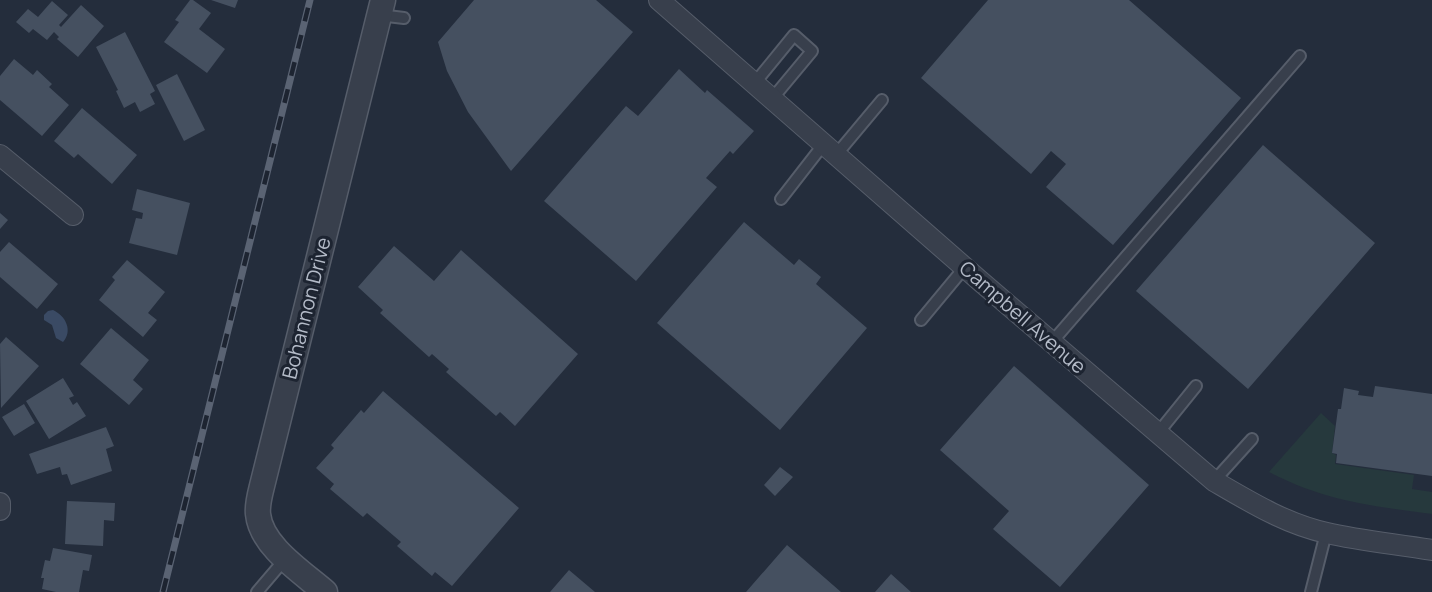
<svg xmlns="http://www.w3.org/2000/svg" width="1432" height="592" font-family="Manrope,sans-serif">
  <rect width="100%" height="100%" fill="#242d3c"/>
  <!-- green -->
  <path fill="#26393d" d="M1321,413l14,13 -3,27 4,2 -1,9 79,11 -2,14 20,3v22c-60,-8 -108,-13 -163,-42z"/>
  <!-- water -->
  <path fill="#3a4a64" d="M53,310c13,6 20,21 10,32l-7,-4 -4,-13 -8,-5v-5l4,-4z"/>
  <!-- building -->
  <path fill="#455060" d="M190,0h3l18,13 -12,16 26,20 -18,24 -43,-31 15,-20 -4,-2z
    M211,0h27l-3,8z
    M474,0h122l37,32 -122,139 -43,-59 -21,-41 -9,-29z
    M988,0h141l112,98 -128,147 -67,-58 20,-23 -15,-13 -20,23 -110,-96z
    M52,1l16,14 -9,10 2,2 20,-22 23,21 -26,31 -21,-18 2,-2 -5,-5 -7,8 -14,-11 -4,4 -13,-11 12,-13 10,8z
    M125,32l30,59 -5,3 5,10 -15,8 -5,-10 -11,6 -8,-17 2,-1 -22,-43z
    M14,59l19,16 4,-5 15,14 -3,3 20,18 -27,31 -42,-36v-24z
    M679,69l26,24 2,-3 47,41 -21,23 -3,-3 -24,27 11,9 -81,94 -92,-80 82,-95 12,10z
    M177,74l28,56 -21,11 -28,-56z
    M82,108l55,47 -25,29 -34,-30 -4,4 -20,-17z
    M1263,145l112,98 -127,146 -112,-98z
    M137,189l53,14 -13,52 -48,-12 7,-25 6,1 1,-6 -11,-3z
    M0,213l8,7 -8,9z
    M744,222l50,43 5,-6 22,18 -5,7 51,44 -87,102 -123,-107z
    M9,242l49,42 -21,25 -37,-32v-25z
    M394,246l40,35 27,-31 117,104 -63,72 -15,-14 -4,4 -50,-44 3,-3 -17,-15 -3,3 -49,-44 3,-3 -25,-23z
    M127,260l38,32 -17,21 9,7 -14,17 -44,-37 16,-20 -3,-3z
    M111,328l38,32 -16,20 10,9 -14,16 -49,-41z
    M6,337l33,29 -38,42 -1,-64z
    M1014,366l135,119 -89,102 -67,-58 16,-18 -69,-61z
    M63,378l11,18 -5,2 4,7 4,-3 9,14 -37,23 -23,-38z
    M1375,386l57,8v82l-96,-13 1,-9 -5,-1 6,-44h3l3,-21 15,3 -1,4 15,2z
    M383,391l136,117 -67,78 -17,-14 -3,4 -35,-30 4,-4 -34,-29 -4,4 -33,-28 4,-5 -18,-16 18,-20 -3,-3 30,-35 3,3z
    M24,404l11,19 -21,13 -12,-19z
    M106,427l8,19 -8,3 6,22 -41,14 -4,-11 -5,1 -2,-8 -23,7 -8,-20z
    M780,467l13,10 -18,19 -11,-11z
    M67,501l48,2 -1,18 -10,-1 -1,26 -38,-2z
    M787,545l54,47h-95z
    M53,548l39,7 -3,16 -6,-1 -4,22h-23l-14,-3 2,-11h-3l4,-18 5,1z
    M569,570l26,22h-45z
    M891,574l20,18h-36z"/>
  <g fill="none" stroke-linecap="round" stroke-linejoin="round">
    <defs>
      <path id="service" d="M379,15l25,3
        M754,84l40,-49 18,16 -40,48
        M836,155l46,-55
        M781,199l42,-54
        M921,320l44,-53
        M1052,342l248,-286
        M1158,433l38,-47
        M1214,481l38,-42
        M257,592l29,-34
        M1311,592l15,-59"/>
      <path id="minor" d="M659,0l320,280 235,201c36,21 72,43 113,52 34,8 70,11 105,17
        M0,155l73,60
        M0,503v7"/>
      <path id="tertiary" d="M325,592c-23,-20 -64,-46 -67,-78 -1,-9 2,-20 4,-28l121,-486"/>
    </defs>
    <!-- service casing -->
    <use href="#service" stroke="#565d6a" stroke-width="14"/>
    <!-- minor casing -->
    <use href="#minor" stroke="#565d6a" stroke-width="22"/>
    <!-- tertiary casing -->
    <use href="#tertiary" stroke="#565d6a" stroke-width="27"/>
    <!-- service -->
    <use href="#service" stroke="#383f4c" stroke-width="10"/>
    <!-- minor -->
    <use href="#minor" stroke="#383f4c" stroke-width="20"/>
    <!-- tertiary -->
    <use href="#tertiary" stroke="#383f4c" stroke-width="24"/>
    <defs>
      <path id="rail" d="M163,592l147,-592"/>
    </defs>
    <!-- rail casing -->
    <use href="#rail" stroke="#5a6373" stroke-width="7"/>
    <!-- rail -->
    <use href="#rail" stroke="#1d2431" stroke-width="4.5" stroke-dasharray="14" stroke-linecap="butt"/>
  </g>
  <g text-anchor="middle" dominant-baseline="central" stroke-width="6" stroke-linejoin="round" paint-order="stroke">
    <!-- street labels -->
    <g font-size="20" fill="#b3bac7" stroke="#1d2431">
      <text transform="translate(306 308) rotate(-76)">Bohannon Drive</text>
      <text transform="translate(1023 317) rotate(41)">Campbell Avenue</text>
    </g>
  </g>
</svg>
